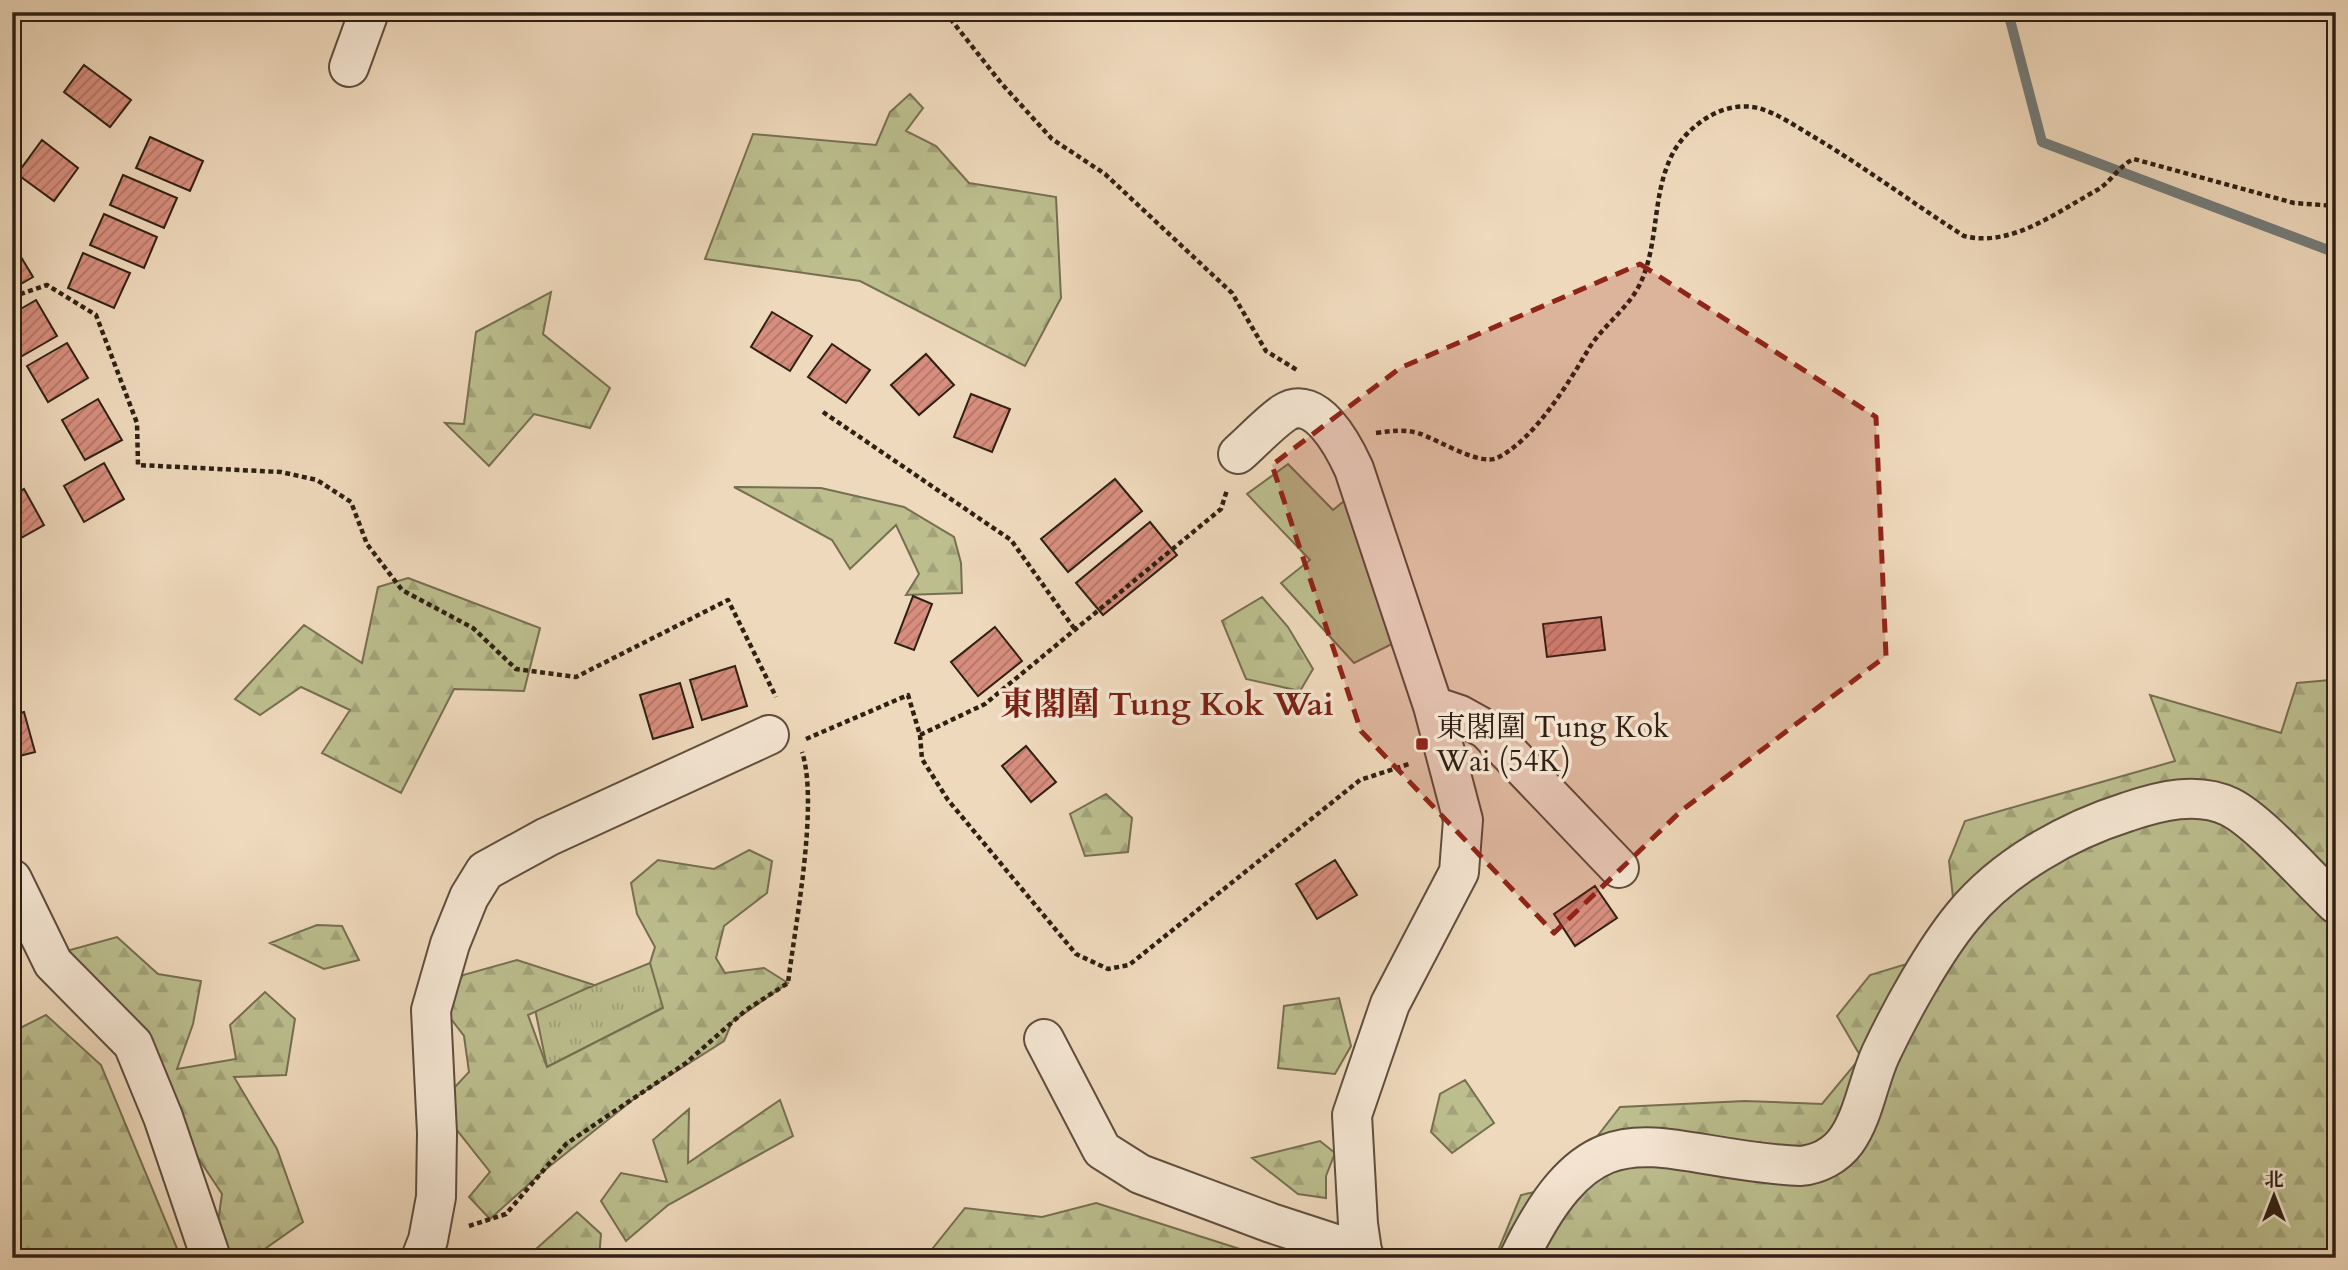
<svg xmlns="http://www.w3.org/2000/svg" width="2348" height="1270" font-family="Cardo,'Noto Serif SC',serif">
  <defs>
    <pattern id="grass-tufts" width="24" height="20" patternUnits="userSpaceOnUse" patternTransform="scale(1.75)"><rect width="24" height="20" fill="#bcbe8e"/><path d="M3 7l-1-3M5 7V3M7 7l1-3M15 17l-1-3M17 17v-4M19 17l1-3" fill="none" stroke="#a2a37a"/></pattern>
    <pattern id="forest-firs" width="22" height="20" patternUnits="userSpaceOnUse" patternTransform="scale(1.75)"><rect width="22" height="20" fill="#bcbe8e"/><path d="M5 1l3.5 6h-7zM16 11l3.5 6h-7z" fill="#a2a37a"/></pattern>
    <pattern id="building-hatch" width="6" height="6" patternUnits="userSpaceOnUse" patternTransform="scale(1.75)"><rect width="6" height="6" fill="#d88e7e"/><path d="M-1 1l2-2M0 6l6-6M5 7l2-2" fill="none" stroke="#b07466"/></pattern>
  </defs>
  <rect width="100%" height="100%" fill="#efd9bc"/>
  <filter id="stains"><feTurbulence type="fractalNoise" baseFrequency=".00286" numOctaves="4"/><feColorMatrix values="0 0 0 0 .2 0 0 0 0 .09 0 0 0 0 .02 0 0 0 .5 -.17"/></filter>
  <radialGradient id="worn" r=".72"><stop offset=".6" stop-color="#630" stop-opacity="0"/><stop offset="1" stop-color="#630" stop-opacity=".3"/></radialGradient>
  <!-- grass -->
  <path fill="url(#grass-tufts)" stroke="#766f51" stroke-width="2" d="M650,963l24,39 -127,65 -12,-58z"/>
  <!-- forest -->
  <path fill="url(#forest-firs)" stroke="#766f51" stroke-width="2" d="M910,94l13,14 -17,23 30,15 33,37 87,14 5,101 -36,68 -165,-85 -155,-22 48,-125 123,11 14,-33z
    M551,292l-8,42 67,54 -20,40 -56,-14 -45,52 -44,-43 19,1 12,-92z
    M734,487l87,1 83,19 50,30 7,26 1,30 -56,2 13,-21 -23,-49 -46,44 -18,-29z
    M408,578l132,50 -16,63 -70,-2 -53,104 -79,-40 28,-43 -49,-23 -41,28 -25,-16 69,-74 58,38 16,-76z
    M1262,597l26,30 25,42 -13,22 -54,-12 -24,-58z
    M2330,680l6,11v567h-841l26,-63 37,-8 62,-80 125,-6 77,3 39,-47 -24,-41 33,-41 50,-15 35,-44 -6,-55 16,-40 210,-60 -25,-66 131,38 16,-50z
    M1106,794l26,24 -4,34 -43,4 -15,-42z
    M749,850l23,11 -5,32 -43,33 -8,32 9,15 39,-5 24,15 -56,39 -8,19 -85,54 -99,79 -50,45 -21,-22 21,-25 -45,-57 8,-26 16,-17 -5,-36 -16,-21 4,-22 11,-18 54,-15 77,25 -66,30 19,52 116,-59 -13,-45 5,-16 -18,-33 -6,-31 27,-23 56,9z
    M317,925l25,1 17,34 -35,9 -54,-26z
    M117,937l41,37 43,7 -8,43 -16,45 59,-10 -6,-34 35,-33 30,27 -9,56 -52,2 43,72 26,73 -51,36h-30l-5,-29 5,-35 -47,-71 -107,-145 2,-28z
    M1339,998l12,48 -16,28 -57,-6 6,-62z
    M46,1015l55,50 80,193h-169v-226z
    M1465,1080l29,43 -42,30 -21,-21 9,-38z
    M780,1100l13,36 -125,69 -42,36 -25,-40 20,-28 46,9 -14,-42 36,-31 -1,54z
    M1320,1141l15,12 -9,23v22l-28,-4 -46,-36z
    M1096,1203l172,55h-343l40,-50 77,9z
    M577,1212l24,22 -2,24h-60l-4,-8z"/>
  <!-- park -->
  <path fill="#bcbe8e" stroke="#766f51" stroke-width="2" d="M1288,464l45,46 16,-13 51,143 -46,23 -73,-80 29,-23 -63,-66z"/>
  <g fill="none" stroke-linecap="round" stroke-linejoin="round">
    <!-- stream -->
    <path stroke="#737b79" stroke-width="10" d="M2008,12l34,130 294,111"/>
  </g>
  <!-- building -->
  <path fill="url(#building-hatch)" stroke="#2f2014" stroke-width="2" d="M84,65l47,35 -21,27 -46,-35z
    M150,137l53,24 -13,30 -54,-23z
    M42,140l36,28 -24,33 -37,-27z
    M123,175l54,23 -13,30 -54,-23z
    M104,214l53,23 -13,31 -54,-23z
    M12,242l21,35 -21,12z
    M83,253l47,20 -16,35 -46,-20z
    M36,300l21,36 -40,23 -5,-8v-37z
    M772,312l40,24 -22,35 -39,-24z
    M67,343l21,35 -40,24 -21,-36z
    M832,344l38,26 -24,33 -38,-26z
    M926,354l28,31 -35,30 -28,-30z
    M971,394l39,15 -18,43 -38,-15z
    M98,399l24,41 -37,20 -23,-40z
    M104,463l20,36 -40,23 -20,-36z
    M1115,479l27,32 -74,61 -27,-33z
    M24,489l20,36 -32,18v-47z
    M1150,522l27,33 -74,60 -27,-32z
    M913,596l19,8 -18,46 -19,-7z
    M1601,617l4,33 -58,7 -4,-33z
    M995,627l27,34 -44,35 -27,-34z
    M735,666l12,40 -45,14 -12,-40z
    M680,683l13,44 -40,12 -13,-44z
    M24,712l11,40 -23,6v-43z
    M1026,746l30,36 -25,20 -29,-36z
    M1335,860l22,35 -40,24 -21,-35z
    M1595,886l22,32 -42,28 -21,-32z"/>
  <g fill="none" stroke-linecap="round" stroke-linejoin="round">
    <defs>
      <path id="minor" d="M349,67l20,-55
        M1238,454c15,-13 30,-30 46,-41 32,-21 60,34 70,56l79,237 30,114 -4,52 -69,132 -38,111 6,109 5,34
        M1433,706l27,9 27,15 132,138
        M12,879l41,84 80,81 30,73 48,141
        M1044,1039l58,111 38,24 131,49 92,30
        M421,1258l7,-18 8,-43 1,-64 -6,-123 19,-66 19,-47 16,-26 62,-34 222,-102
        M1519,1258c80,-166 138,-98 282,-92 17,-2 34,-10 45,-25 18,-25 22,-60 35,-88 20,-42 53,-102 82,-137 40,-49 104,-85 164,-104 32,-11 71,-21 103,-5 30,15 79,72 106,97"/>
    </defs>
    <!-- minor casing -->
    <use href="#minor" stroke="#5f4e3e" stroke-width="42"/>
    <!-- path -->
    <path stroke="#2f2014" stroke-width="4.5" stroke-dasharray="5 3.5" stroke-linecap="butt" d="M945,12l56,71 51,56 53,35 127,119 34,58 31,19
      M12,297l35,-12 49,30 41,108 1,42 143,7 36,8 34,22 16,42 35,46 71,38 43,41 60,8 152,-77 48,97
      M823,412l188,128 65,91
      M1376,433c15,-2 27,-4 42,0 19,6 61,33 79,25 36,-17 71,-74 91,-108 14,-24 40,-41 52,-66 20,-42 11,-91 34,-133 16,-27 50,-51 84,-43 19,5 39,19 56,29 52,31 100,67 150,99 48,12 94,-25 135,-47 13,-9 22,-25 35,-30l160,44 42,3
      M920,735l2,24 26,41 128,154 32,15 21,-4 231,-185 49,-16
      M806,739l102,-44 12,40 65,-31 236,-195 6,-19
      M469,1226l37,-12 60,-70 120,-81 60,-53 42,-27c7,-57 31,-180 14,-231"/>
    <!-- minor -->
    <use href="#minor" stroke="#f5e6d3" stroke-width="38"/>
  </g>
  <!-- marked area -->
  <path fill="#8f2418" fill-opacity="0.2" stroke="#8f2418" stroke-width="5" stroke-dasharray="14 9" stroke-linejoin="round" d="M1640,264l236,153 10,239 -205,155 -127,122 -193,-202 -89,-266 128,-97z"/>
  <!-- markers -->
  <rect fill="#8f2418" stroke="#f5e6d3" stroke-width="2.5" x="1415" y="737" width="14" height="14" rx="3.5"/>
  <g text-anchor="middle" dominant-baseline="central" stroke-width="7" stroke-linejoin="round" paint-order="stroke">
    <!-- poi labels -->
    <g font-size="30" fill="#2f2014" stroke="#f5e6d3" text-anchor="start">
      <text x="1436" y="727">東閣圍 Tung Kok<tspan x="1436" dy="34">Wai (54K)</tspan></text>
    </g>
    <!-- quarter labels -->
    <g font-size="33" font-weight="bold" fill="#7a1f14" stroke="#f5e6d3">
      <text x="1167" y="704">東閣圍 Tung Kok Wai</text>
    </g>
  </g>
  <!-- margin -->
  <rect width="2348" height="1270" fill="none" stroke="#efd9bc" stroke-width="42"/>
  <rect x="14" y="14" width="2320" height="1242" fill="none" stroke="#2f2014" stroke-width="3.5"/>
  <rect x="21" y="21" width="2306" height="1228" fill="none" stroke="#2f2014" stroke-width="2"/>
  <!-- north arrow -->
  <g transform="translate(2274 1196)" stroke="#f5e6d3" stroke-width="5" paint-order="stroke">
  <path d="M0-5L12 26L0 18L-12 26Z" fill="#2f2014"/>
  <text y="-10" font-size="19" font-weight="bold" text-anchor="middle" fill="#2f2014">北</text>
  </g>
  <rect width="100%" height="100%" filter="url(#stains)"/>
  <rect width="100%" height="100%" fill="url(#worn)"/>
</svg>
